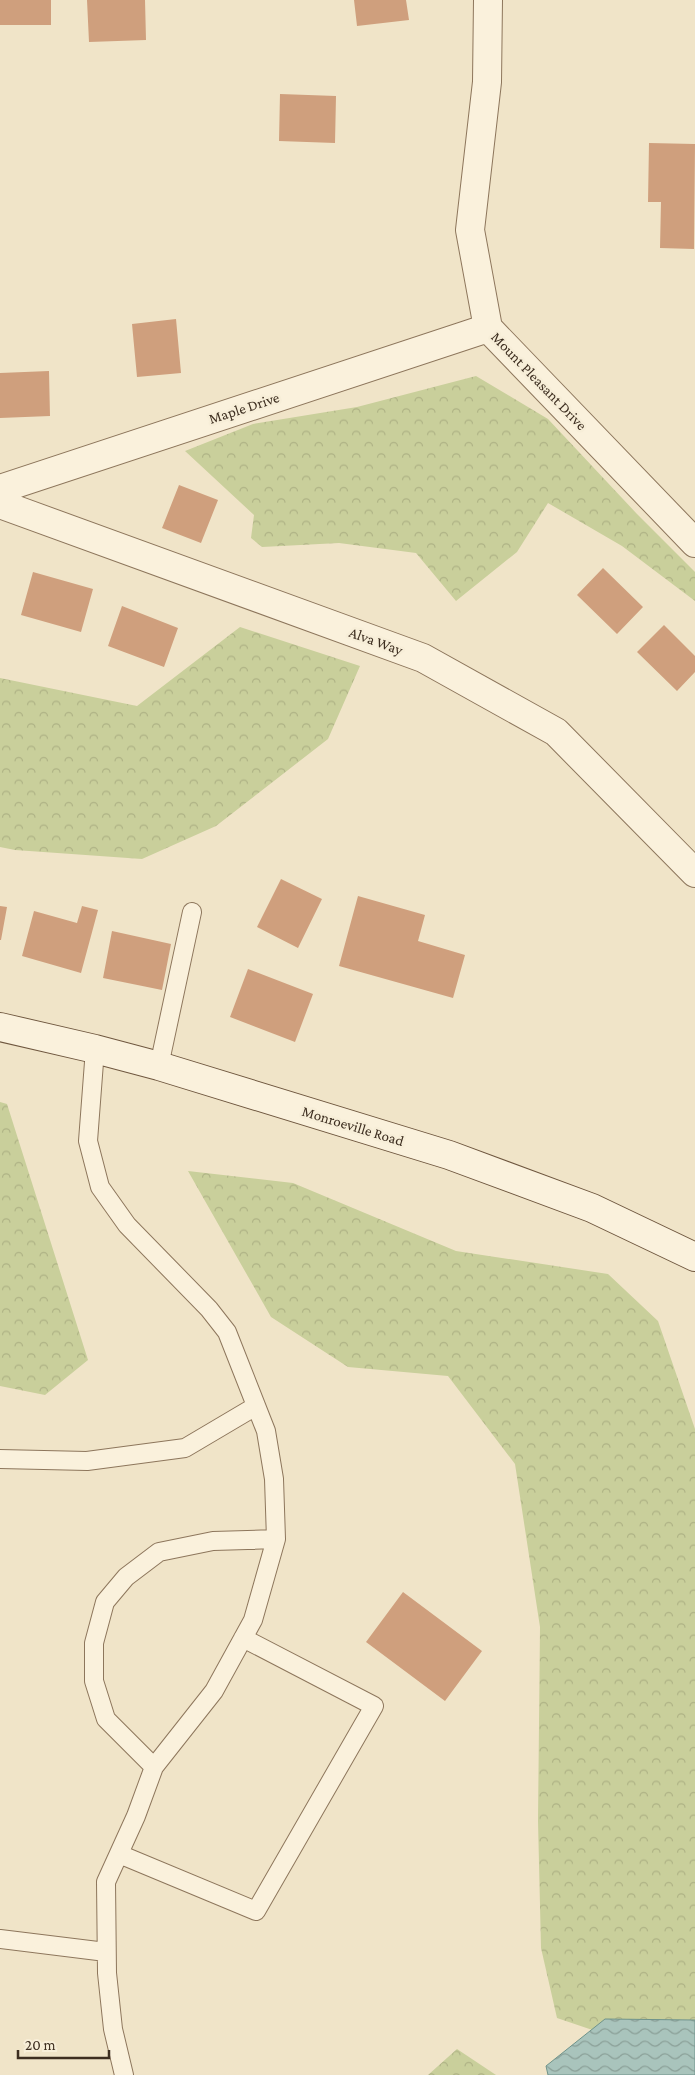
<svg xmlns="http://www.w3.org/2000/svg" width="695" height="2075" font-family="'Crimson Pro',serif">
  <defs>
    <pattern id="forest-crowns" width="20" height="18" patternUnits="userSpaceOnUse" patternTransform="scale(1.25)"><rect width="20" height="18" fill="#c9cf9b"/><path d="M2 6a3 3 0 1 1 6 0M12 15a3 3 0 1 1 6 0" fill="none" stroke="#aeb285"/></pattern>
    <pattern id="water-waves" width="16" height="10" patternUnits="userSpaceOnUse" patternTransform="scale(1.25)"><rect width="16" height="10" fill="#a9c4bc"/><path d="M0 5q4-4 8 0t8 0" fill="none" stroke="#8ba098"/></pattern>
  </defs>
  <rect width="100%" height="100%" fill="#f0e4c8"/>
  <!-- forest -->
  <path fill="url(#forest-crowns)" d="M476,376l72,43 89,95 58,58v29l-73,-55 -74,-43 -31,49 -61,49 -40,-48 -77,-10 -77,4 -11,-9 3,-23 -69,-64 68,-27 104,-17z
    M240,627l120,39 -32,73 -112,87 -74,33 -127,-9 -15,-3v-169l137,28z
    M0,1102l7,2 81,256 -43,35 -45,-9z
    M188,1171l105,12 163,68 152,23 50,47 37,108v630h-17l-121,-41 -16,-70 -3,-127 2,-194 -25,-163 -67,-88 -100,-9 -77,-50z
    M457,2049l39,26h-68z"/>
  <!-- water -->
  <path fill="url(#water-waves)" stroke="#6f938a" d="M605,2019l90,1v55h-147l-2,-9z"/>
  <!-- building -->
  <path fill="#cf9f7d" d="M0,0h51v25h-51z
    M87,0h58l1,40 -57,2z
    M354,0h52l3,20 -52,6z
    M280,94l56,2 -1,47 -56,-2z
    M649,143l46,1 -1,105 -34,-1 1,-46h-13z
    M176,319l5,54 -44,4 -5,-53z
    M49,371l1,45 -50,2v-45z
    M179,485l39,15 -17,43 -39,-15z
    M603,568l40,39 -26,27 -40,-39z
    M33,572l60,17 -12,43 -60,-17z
    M122,606l56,22 -14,39 -56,-21z
    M664,625l31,31v16l-18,19 -40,-39z
    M281,879l41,20 -24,49 -41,-21z
    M358,896l67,19 -7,26 47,14 -12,43 -114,-32z
    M0,906l7,1 -6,33h-1z
    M82,906l16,4 -17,63 -59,-17 12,-45 43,12z
    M112,931l59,13 -9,46 -59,-12z
    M248,969l65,25 -18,48 -65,-25z
    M403,1592l79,59 -37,50 -79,-59z"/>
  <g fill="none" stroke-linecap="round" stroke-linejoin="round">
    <defs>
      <path id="service" d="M95,1049l-7,92 12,46 27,38 82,84 18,23 39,99 8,48 2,60 -23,81 -39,71 -60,76 -18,49 -30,66 1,91 6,56 11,46
        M159,1066l33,-154
        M0,1459l87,2 98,-13 71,-42
        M154,1767l-48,-48 -12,-38v-38l11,-41 21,-25 33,-25 54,-11 63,-2
        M119,1854l137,57 118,-205 -131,-68
        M0,1939l106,13"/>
      <path id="minor" d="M488,0l-1,82 -17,148 18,98 207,215
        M0,489l488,-161
        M0,504l423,154 133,74 139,141"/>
      <path id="secondary" d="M0,1027l95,22 64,17 290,89 143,53 103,49"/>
    </defs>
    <!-- service casing -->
    <use href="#service" stroke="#8d765c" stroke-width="20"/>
    <!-- minor casing -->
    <use href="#minor" stroke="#8d765c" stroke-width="30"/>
    <!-- secondary casing -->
    <use href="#secondary" stroke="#6f573f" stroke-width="30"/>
    <!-- service -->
    <use href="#service" stroke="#faf1dc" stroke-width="18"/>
    <!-- minor -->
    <use href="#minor" stroke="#faf1dc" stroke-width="28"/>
    <!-- secondary -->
    <use href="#secondary" stroke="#faf1dc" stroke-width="28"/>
  </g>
  <g text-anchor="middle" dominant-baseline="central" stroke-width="5" stroke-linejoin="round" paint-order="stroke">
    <!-- street labels -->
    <g font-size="15" fill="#3d2e20" stroke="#f7eed8">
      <text transform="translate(539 381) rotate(46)">Mount Pleasant Drive</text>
      <text transform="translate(244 408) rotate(-18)">Maple Drive</text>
      <text transform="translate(376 641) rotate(20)">Alva Way</text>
      <text transform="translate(353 1126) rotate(17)">Monroeville Road</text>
    </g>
  </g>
  <!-- scale -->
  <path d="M18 2050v8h91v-8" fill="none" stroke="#3d2e20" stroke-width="2.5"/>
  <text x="25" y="2050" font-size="15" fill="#3d2e20" stroke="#f7eed8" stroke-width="4" paint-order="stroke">20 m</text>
</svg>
